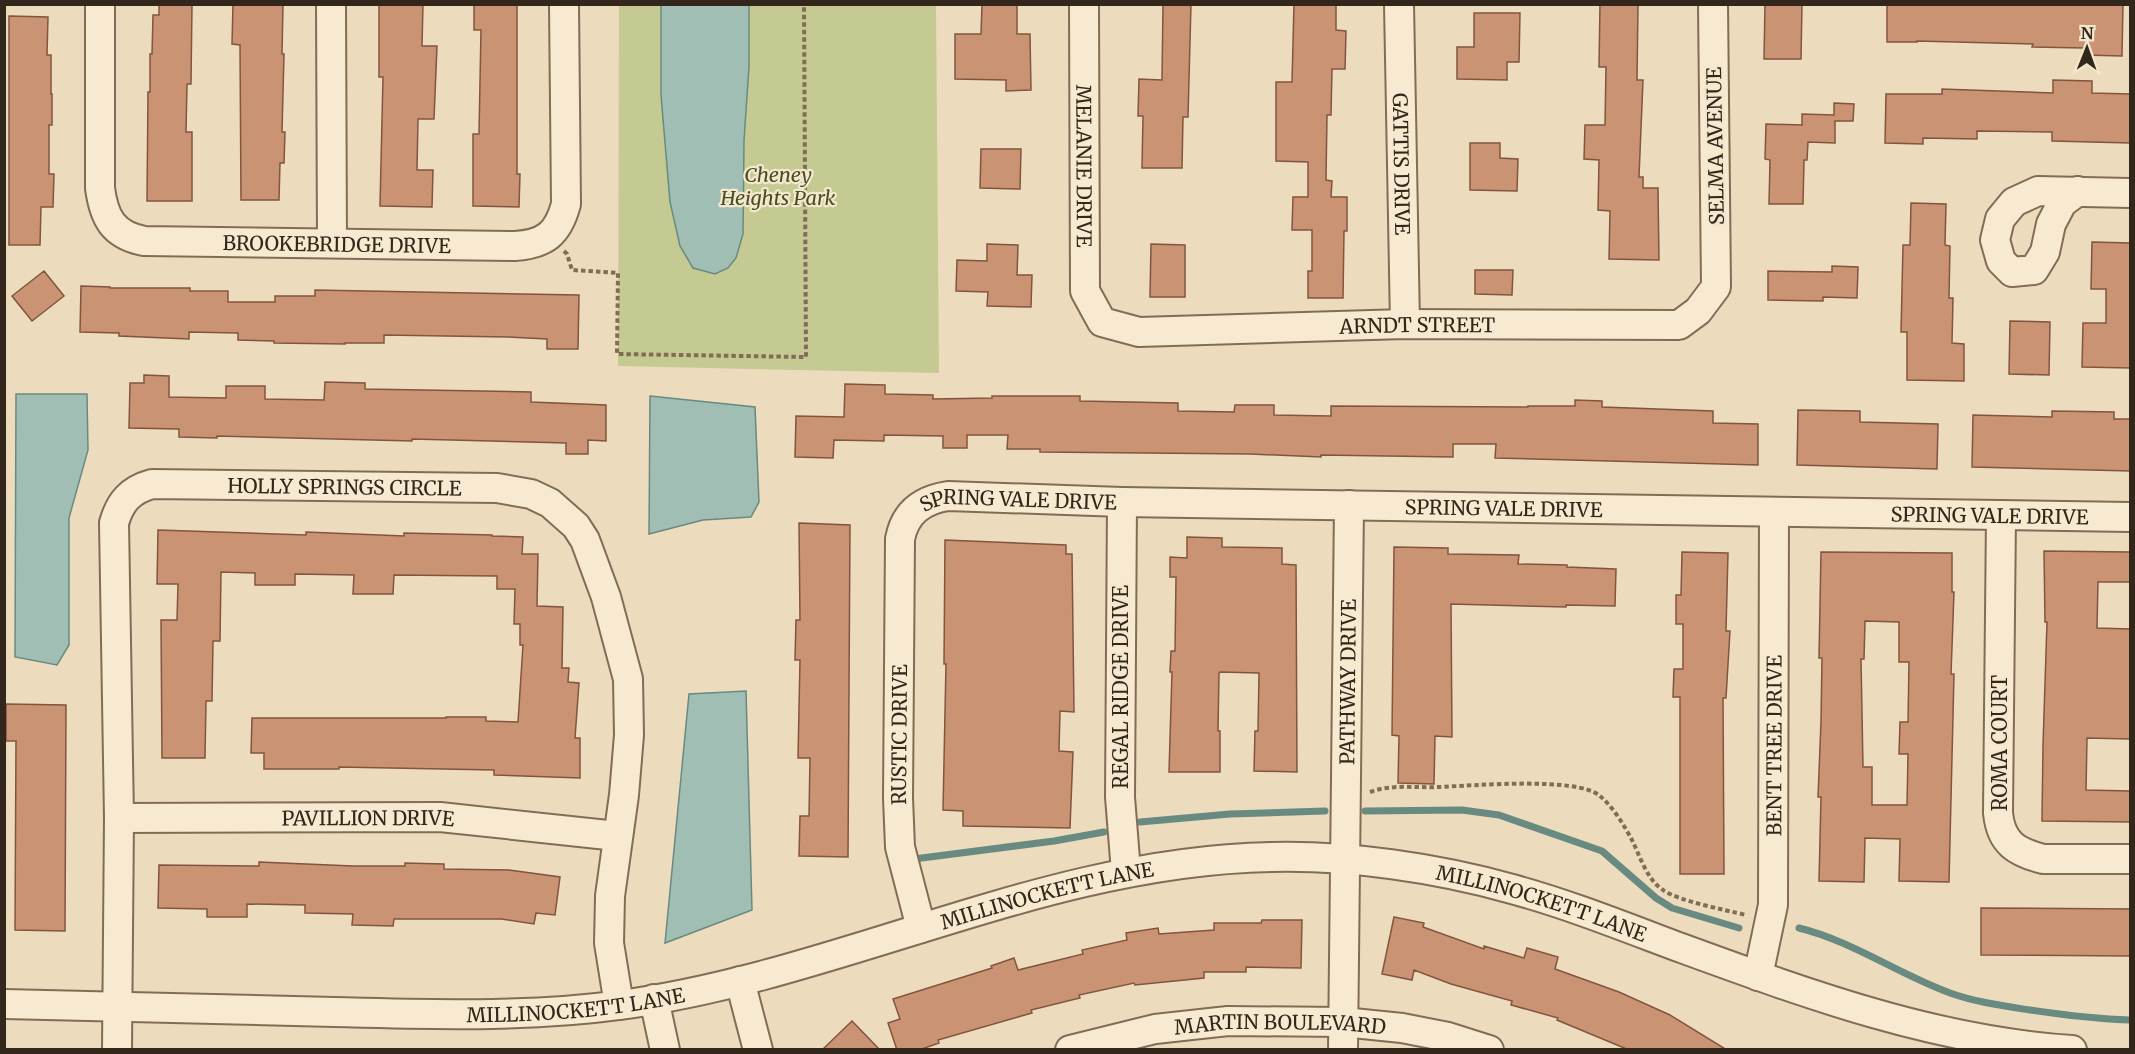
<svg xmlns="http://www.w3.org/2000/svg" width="2135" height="1054" font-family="Merriweather,serif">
  <rect width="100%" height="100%" fill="#ecdcbd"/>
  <!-- green -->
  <path fill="#c5c992" d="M619,5h317l3,368 -321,-7z"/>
  <!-- water -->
  <path fill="#a1beb4" stroke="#698a80" stroke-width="1.5" d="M661,5h88v62l-5,73 -1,94 -7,24 -8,10 -13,6 -22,-6 -13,-22 -10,-44 -9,-107z
    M16,394h71l1,56 -19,68v127l-12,20 -42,-8z
    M650,396l105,11 4,95 -8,15 -48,3 -54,14z
    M746,691l6,219 -87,33 24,-249z"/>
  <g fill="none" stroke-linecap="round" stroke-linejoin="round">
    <!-- stream -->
    <path stroke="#698a80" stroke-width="7" d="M1365,811l97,-1 37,5 103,36 54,47 16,10 67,20
      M1140,822l90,-8 95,-3
      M914,859l140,-18 50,-9
      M1799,928c53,13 99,46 151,65 25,9 54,13 80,17 34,5 66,9 100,10"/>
  </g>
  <!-- building -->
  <path fill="#c99374" stroke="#82553e" stroke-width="1.5" fill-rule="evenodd" d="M159,4h33l-1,80h-4l-1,48h6v69h-45l1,-109h2v-38h2l1,-39h6z
    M233,4h50l-1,50h2l-2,78h3l-1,31h-4l-1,37h-38l-1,-155 -8,-1z
    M379,4h44l-1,42h15l-3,73h-16l-1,51h16l-1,37 -52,-1 3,-129h-4z
    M474,4h43v170h3l-1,33 -46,-1v-72h6l2,-104h-7z
    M982,4h35v30h13l1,56 -25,1v-11l-51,-1v-45h26z
    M1163,4h28l-3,113h-5l-1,51h-40l1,-52h-5l1,-37 23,1z
    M1294,4h42v26l10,1 -1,38h-13l-1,46h-4l-1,65 6,1 -1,16h16v34h-3l-1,67h-35v-27h4v-41h-20l1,-33h15v-35l-32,-1v-79h16z
    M1600,4h38l-1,76h6l-4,97h4v11h15l1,72 -50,-1 1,-48 -12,-1 1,-50 -15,-1 1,-34h20l1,-58h-7z
    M1765,4h37l-1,55h-37z
    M1887,4h236l-1,52 -38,-1v-7l-52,-1 1,-3 -116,-3v1h-30z
    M1474,13h46l-1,49h-12v18l-50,-1v-32h17z
    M9,16l39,1 -1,38h4v39h1v31h-3v49h5l-1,33h-12l-1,38h-31z
    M2053,80l39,1v12l38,1v49l-78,-2v-9l-75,-1v8l-54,-1v6l-38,-1 1,-49h56v-5l111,4z
    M1834,103l20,1 -1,17h-18v22l-27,-1 -1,18h-3l-1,44h-34l1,-44 -5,-1 1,-35 36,1v-11l32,1z
    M1470,143h30v15l18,1 -1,32 -47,-1z
    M981,149h40l-1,40 -40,-1z
    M1911,203l35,1 -1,41 5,1 -1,52h4l-1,45 12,1v37l-57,-1v-48h-6l2,-87h7z
    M2092,242l38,1v125l-48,-1 1,-44h23v-34h-15z
    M987,244l31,1 -1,30h15l-1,32 -44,-1 1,-14 -32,-1 1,-31 30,1z
    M1151,244l34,1v52h-35z
    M1832,266l26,1 -1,31 -34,-1v4l-55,-1v-29l64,1z
    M1475,270h38l-1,25 -37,-1z
    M44,271l20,25 -32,25 -20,-25z
    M81,286l29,1v1h80v3h38v11h47v-6h40v-6l264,5 -1,54h-31v-10l-39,-2 -124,-2v8h-39v1l-71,-1v-2l-36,-1v-7l-49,-1v7l-70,-3v-3l-39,-1z
    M2010,321l40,1 -1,53 -40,-1z
    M144,375l25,1v21l57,1v-12h39v13l59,1 1,-18 40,1v6l166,3v10l75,3v36l-18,-1v14h-22v-11l-154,-4v2l-195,-5v2l-38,-1v-8l-50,-1 1,-45h14z
    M845,384l40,1v9l48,1v4l59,-1v-2h88v5l98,2v8l56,1 1,-7h39v10l57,1v-10l197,1v-1h47v-6l27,1v6l111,4v12l45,1v41l-263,-7 1,-14h-43v13l-132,-2v2l-71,-3 -210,-2v-3h-33l1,-14h-41v13h-24v-12l-59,-1v6l-50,-1 -1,18 -38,-1 1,-41 48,1z
    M1798,410l62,1v11l78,2 -1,45 -140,-4z
    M2052,411l62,1v7h16v52l-158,-4 1,-52 79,2z
    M799,523l51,2 -2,332 -49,-1 1,-40h9l1,-58h-12l2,-98h-5l1,-40h4z
    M158,530l148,5v-3l98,4v-3l88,2v1l31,1 -1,17h16l-1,52 26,1 -1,61h7l-1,14 11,1 -4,55h5v40l-86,-3v-5l-155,-3v2h-75v-16h-13l1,-35h194v-1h40v4l32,1 5,-77h-3v-21h-6l1,-35h-18v-13l-103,-1 -1,19h-40l1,-19 -59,-1v11h-40v-12l-34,-1 -1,69h-7l-1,60h-6l-1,57h-43l-1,-138h16l1,-36h-21z
    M1187,537l35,1v9l60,1v16l14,1 1,207 -43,-1 1,-40h3l1,-58 -39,-1 -1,1 -1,58h2v41h-51l3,-100h-2l1,-21h4l1,-74h-6v-20l17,1z
    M945,540l121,5v9h6l2,158 -14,-1 -1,40 14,1 -3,76 -107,-2v-15l-20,-1 3,-146h-2z
    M1394,547l54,1v6l71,1 -1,9 49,1v2l49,2 -1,37 -49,-1v2l-115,-3 1,133 -17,-1 -1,48 -36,-1 1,-47 -7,-1z
    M2044,551l86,1v30h-32l-1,46 33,1v110l-43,-1 -1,52 44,1v31l-88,-1 1,-76 4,-123h-2z
    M1682,552l46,1 -2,78h4l-4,67h-3l1,176h-44v-177h-7l1,-28h9v-45h-7v-29h5z
    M1821,552l131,1v39h2l-3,82h3l-5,208 -50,-1 1,-42 -35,-1 -1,44 -45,-1 2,-84h-3l3,-75 1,-64h-3zM1865,621l34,1v40h10l-1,60h-8l-1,32h9l-1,51h-35v-38h-9l-2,-108h3z
    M6,704l60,1 -1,226 -50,-1 1,-189h-10z
    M259,862l94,4h52v-3l39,1v5l65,1 51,7 -5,38 -19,-2 -2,11 -33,-5h-107l-1,7 -41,-1 1,-11 -48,-1v-8l-58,-1v13h-40v-8l-49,-1 1,-43 100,1z
    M1981,908l149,1v47l-149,-1z
    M1394,917l30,6 -1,4 61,22v-3l40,12 3,-10 31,9 -3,12 64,23 51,23 57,35h-98l-72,-30 1,-2 -47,-13 1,-4 -61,-17 -37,-14 -2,10 -30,-6z
    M1262,920h40l-1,48 -55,-1v5h-42v6l-69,7 -1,-2 -55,12 1,3 -49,12 1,3 -94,27 1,3 -20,7h-22l-9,-27 12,-4 -7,-20 99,-31 -1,-2 23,-8 4,12 65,-16 -1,-4 45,-10 -1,-7 32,-5 1,6 55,-4v-7h47z
    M852,1021l28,29h-58z"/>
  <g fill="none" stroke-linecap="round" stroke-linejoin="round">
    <defs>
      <g id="minor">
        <path id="s1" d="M100,4v184c4,30 13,47 44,53l371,5c30,-2 43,-12 51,-42l-2,-200"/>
        <path d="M331,4l1,238"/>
        <path id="s2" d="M1084,4l1,287 17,31 37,10 266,-8 274,1 19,-14 18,-24 -3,-283"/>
        <path id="s3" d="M1399,4l6,320"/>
        <path d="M2078,191l-16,12 -11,21 -6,28 -11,18 -22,2 -11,-11 -6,-21 5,-21 14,-17 24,-11 92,2"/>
        <path d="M1122,502l-2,295 6,75"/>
        <path d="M2001,515l-3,298c3,30 18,39 45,46h87"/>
        <path id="s4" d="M119,818l321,-1 177,19"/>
        <path id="s5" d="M921,928l-21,-81 -2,-49 2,-259c5,-26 22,-39 48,-43l174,6 1008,15"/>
        <path id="s6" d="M1758,976l15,-71 1,-392"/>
        <path d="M740,981l18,69"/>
        <path d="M654,999l11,51"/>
        <path id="s7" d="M4,1004c110,2 220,5 330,8 95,2 191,6 286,-7 221,-30 425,-144 651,-148 77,-2 167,11 241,32 55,15 108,36 161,56 129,47 260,96 399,105"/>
        <path id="s8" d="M117,1050l2,-232 -5,-295c6,-21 16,-33 38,-39l345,4 34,6 19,9 26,23 9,14 21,57 22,82 1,56 -5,60 -14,101 -1,47 10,62"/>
        <path id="s9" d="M1070,1050l85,-21 73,-8 115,1 59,6 46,9 41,13"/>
        <path id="s10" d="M1343,1050l6,-545"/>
      </g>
    </defs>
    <!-- minor casing -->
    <use href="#minor" stroke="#836c57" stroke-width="32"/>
    <!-- path -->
    <path stroke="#836c57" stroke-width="4" stroke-dasharray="4.5 3" stroke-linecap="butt" d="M564,251l3,3 5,16 46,3 -1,81 189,3 -2,-353
      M1370,792c22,-8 45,-4 68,-5 33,-1 139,-11 162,9 13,11 24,29 32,44 8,16 15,40 31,50 15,11 63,20 83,25"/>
    <!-- minor -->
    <use href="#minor" stroke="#f7ead0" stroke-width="28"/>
  </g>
  <g text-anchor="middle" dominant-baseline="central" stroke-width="4.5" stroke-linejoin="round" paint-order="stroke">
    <!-- street labels -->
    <g font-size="20" fill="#33261b" stroke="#f4e7cd">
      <text transform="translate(1715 146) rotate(-91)">SELMA AVENUE</text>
      <text stroke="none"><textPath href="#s3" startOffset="160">GATTIS DRIVE</textPath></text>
      <text stroke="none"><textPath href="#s2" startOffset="162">MELANIE DRIVE</textPath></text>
      <text stroke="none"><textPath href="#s1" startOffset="452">BROOKEBRIDGE DRIVE</textPath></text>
      <text stroke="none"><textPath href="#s2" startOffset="639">ARNDT STREET</textPath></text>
      <text stroke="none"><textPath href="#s8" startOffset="777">HOLLY SPRINGS CIRCLE</textPath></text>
      <text stroke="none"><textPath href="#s5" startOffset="531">SPRING VALE DRIVE</textPath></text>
      <text stroke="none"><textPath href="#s5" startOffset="1017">SPRING VALE DRIVE</textPath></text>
      <text stroke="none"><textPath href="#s5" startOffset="1503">SPRING VALE DRIVE</textPath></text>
      <text stroke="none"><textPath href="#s10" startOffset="368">PATHWAY DRIVE</textPath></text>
      <text transform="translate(1120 687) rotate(-90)">REGAL RIDGE DRIVE</text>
      <text stroke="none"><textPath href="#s5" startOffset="196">RUSTIC DRIVE</textPath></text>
      <text transform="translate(1999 743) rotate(-90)">ROMA COURT</text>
      <text stroke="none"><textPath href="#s6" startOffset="232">BENT TREE DRIVE</textPath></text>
      <text stroke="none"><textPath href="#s4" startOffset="249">PAVILLION DRIVE</textPath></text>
      <text stroke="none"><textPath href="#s7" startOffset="1058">MILLINOCKETT LANE</textPath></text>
      <text stroke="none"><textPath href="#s7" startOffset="1562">MILLINOCKETT LANE</textPath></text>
      <text stroke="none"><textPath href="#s7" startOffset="572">MILLINOCKETT LANE</textPath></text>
      <text stroke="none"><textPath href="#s9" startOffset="213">MARTIN BOULEVARD</textPath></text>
    </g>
    <!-- park labels -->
    <g font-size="20" font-style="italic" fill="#464f23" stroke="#f4e7cd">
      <text x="778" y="174">Cheney<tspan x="778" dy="23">Heights Park</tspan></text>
    </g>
  </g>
  <!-- border -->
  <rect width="2135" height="1054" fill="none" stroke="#33261b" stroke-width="12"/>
  <!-- north arrow -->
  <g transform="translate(2087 48) rotate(1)" stroke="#f4e7cd" stroke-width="4.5" paint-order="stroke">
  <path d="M0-4.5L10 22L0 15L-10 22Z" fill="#33261b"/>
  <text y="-9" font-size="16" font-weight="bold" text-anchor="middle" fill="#33261b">N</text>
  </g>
</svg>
